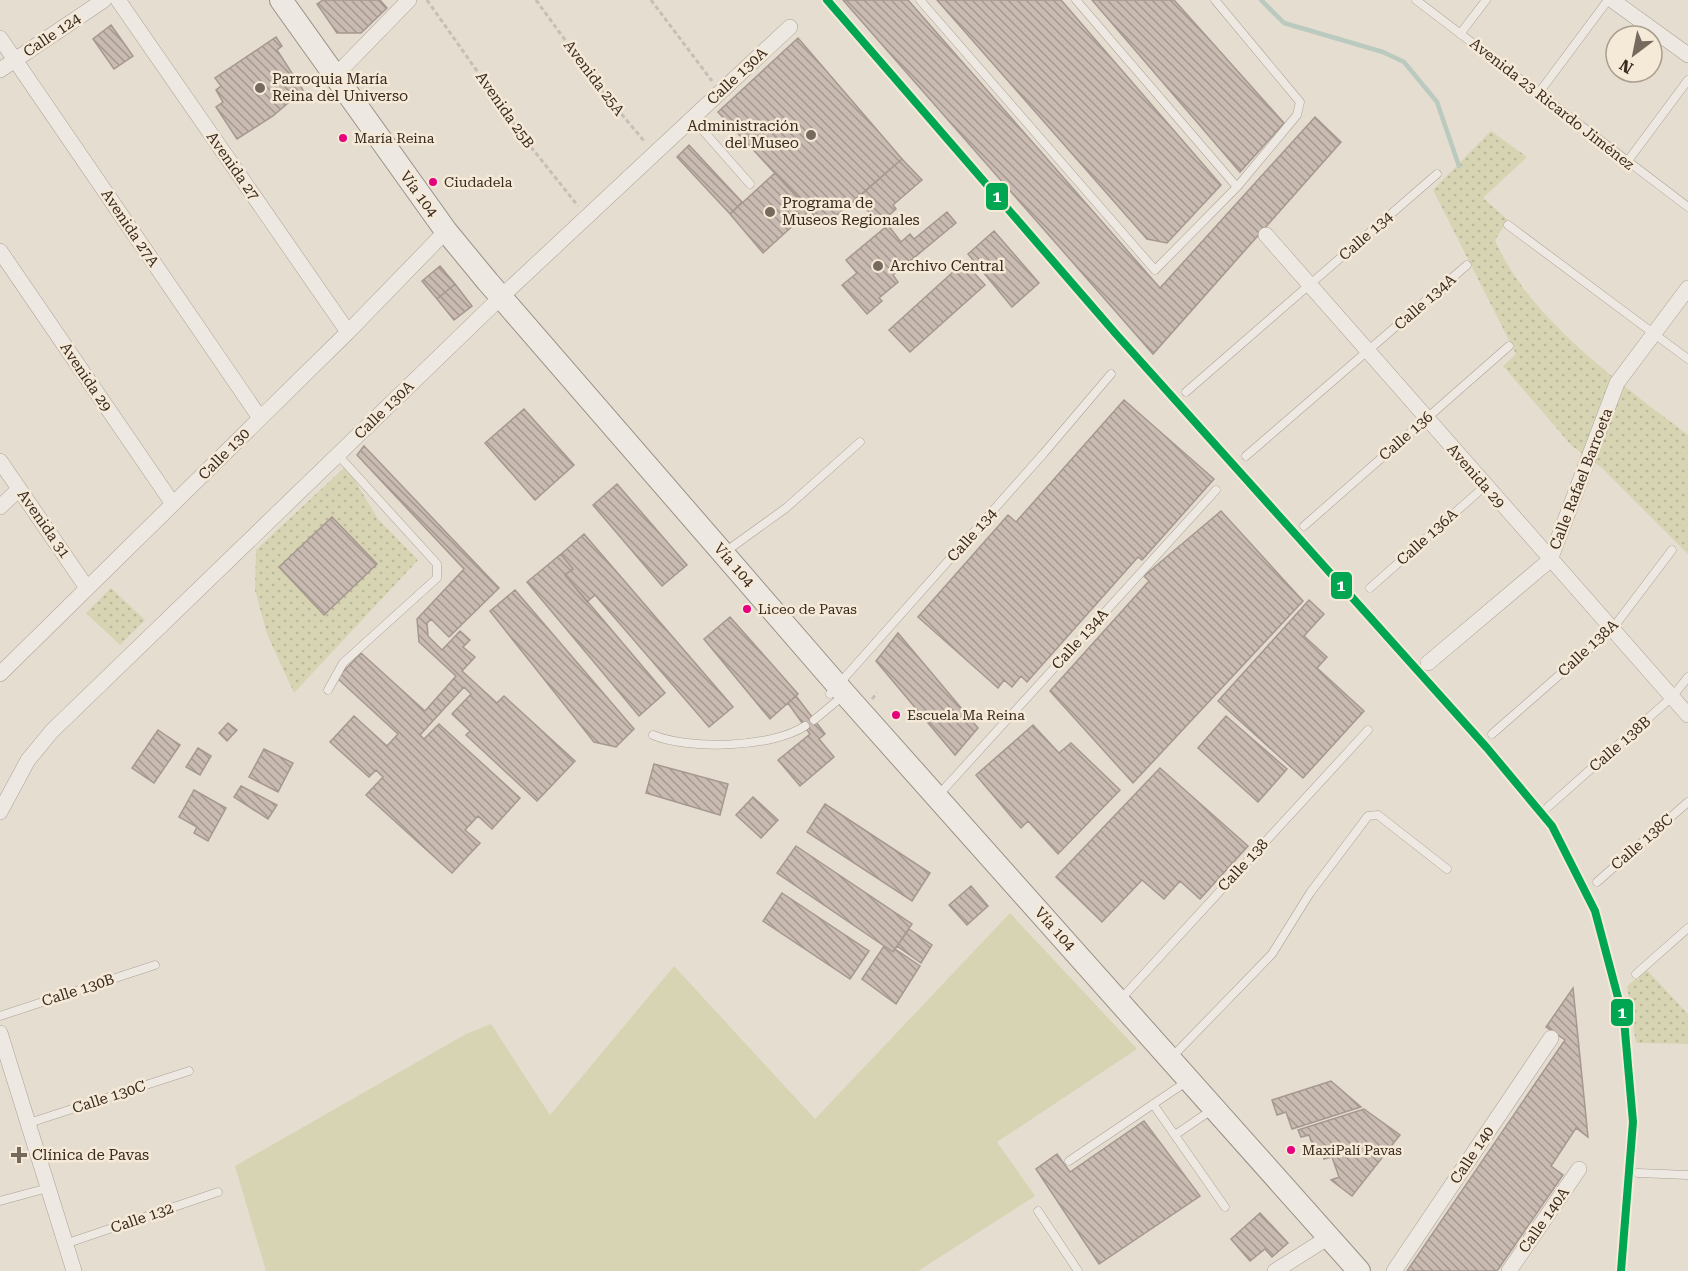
<svg xmlns="http://www.w3.org/2000/svg" width="1688" height="1271" font-family="'Roboto Serif',serif">
  <defs>
    <pattern id="park-dots" width="8" height="8" patternUnits="userSpaceOnUse" patternTransform="scale(1.5)"><rect width="8" height="8" fill="#d7d4b3"/><path d="M2 2h.1M6 6h.1" fill="none" stroke="#b9b69a" stroke-width="1.8" stroke-linecap="round"/></pattern>
    <pattern id="building-back-hatch" width="6" height="6" patternUnits="userSpaceOnUse" patternTransform="scale(1.5)"><rect width="6" height="6" fill="#c9bbb1"/><path d="M-1 5l2 2M0 0l6 6M5-1l2 2" fill="none" stroke="#a49890"/></pattern>
  </defs>
  <rect width="100%" height="100%" fill="#e5ddd0"/>
  <!-- grass -->
  <path fill="#d7d4b3" d="M1010,913l127,136 -140,93 38,54 -117,75h-652l-31,-105 231,-132 25,-10 59,91 124,-149 141,153z"/>
  <!-- park -->
  <path fill="url(#park-dots)" fill-rule="evenodd" d="M1491,131l36,26 -44,41 25,22 -13,20c32,77 127,145 193,195v119l-85,-85 -31,-23 -69,-80 13,-12 -83,-164z
    M346,466l32,53 40,41 -124,133 -27,-59 -12,-44 1,-40zM332,517l45,47 -53,50 -45,-47z
    M111,588l34,32 -25,25 -34,-32z
    M1647,970l41,44v30l-52,-1 -9,-57z"/>
  <g fill="none" stroke-linecap="round" stroke-linejoin="round">
    <!-- stream -->
    <path stroke="#bacabf" stroke-width="4.5" d="M1261,0l23,23 99,29 21,10 33,40 22,64"/>
  </g>
  <!-- building -->
  <path fill="url(#building-back-hatch)" stroke="#a6988f" stroke-width="1.5" d="M323,0h57l7,8 -26,25h-24l-20,-29z
    M843,0h65l252,288 155,-171 26,25 -188,212z
    M937,0h124l160,185 -54,58 -20,-4z
    M1092,0h82l110,123 -44,49z
    M111,25l22,31 -19,13 -21,-30z
    M276,37l6,9 -5,4 26,40 -30,26 -36,23 -21,-32 7,-5 -7,-12 5,-4 -6,-8z
    M798,38l104,121 -78,67 -106,-114z
    M689,145l53,57 -12,12 -53,-57z
    M902,159l20,21 -29,25 3,4 -17,15 -16,-19 -4,4 -6,-7z
    M775,173l35,37 -47,43 -33,-39z
    M947,212l9,11 -63,52 5,7 -19,16 3,3 -15,13 -25,-29 15,-12 -11,-13 42,-35 13,17 9,-8 4,5z
    M994,231l45,52 -27,24 -44,-53z
    M964,262l21,23 -75,67 -21,-22z
    M440,266l15,18 -18,15 -15,-18z
    M455,284l17,22 -18,14 -17,-21z
    M1124,400l90,79 -72,81 -4,-3 -111,125 -6,-6 -9,11 -8,-7 -6,8 -80,-71 90,-102 8,7z
    M524,409l50,56 -39,35 -50,-57z
    M364,446l135,142 -50,49 -18,-18 -4,4 1,13 14,14 18,-19 10,9 -7,7 12,10 -13,14 35,32 7,-7 71,65 -38,40 -71,-66 4,-4 -18,-17 19,-20 -7,-7 -44,48 4,4 15,-15 81,74 -28,31 -14,-13 -13,14 15,13 -28,30 -86,-78 17,-18 -7,-7 -7,7 -39,-35 24,-26 33,30 11,-12 -61,-56 24,-25 64,58 31,-35 -37,-34 -2,-23 47,-50 -107,-114z
    M617,484l70,81 -25,21 -69,-81z
    M1221,511l82,90 -170,182 -83,-92 99,-110 -5,-5z
    M332,517l45,47 -53,51 -45,-48z
    M584,534l149,173 -24,20 -114,-132 -8,7 -22,-27 8,-6 -12,-15z
    M561,554l12,15 -8,6 100,118 -26,23 -112,-134z
    M515,590l119,139 -18,18 -22,-5 -104,-131z
    M1309,600l15,14 -20,22 23,21 -10,11 47,43 -61,67 -85,-77z
    M730,617l68,77 -28,25 -66,-80z
    M898,633l80,95 -23,27 -79,-94z
    M796,696l29,38 -6,5 15,18 -34,29 -22,-26 32,-26 -22,-31z
    M1226,716l61,53 -29,33 -60,-54z
    M228,723l9,7 -10,11 -8,-8z
    M1033,725l26,28 12,-10 49,47 -62,64 -30,-33 -7,7 -45,-53z
    M158,730l22,15 -26,38 -22,-15z
    M198,748l13,8 -11,19 -14,-8z
    M264,749l29,14 -15,29 -29,-15z
    M654,764l74,20 -8,31 -74,-22z
    M1160,768l88,78 -48,53 -20,-18 -16,18 -22,-19 -40,42 -46,-45z
    M241,786l36,19 -9,14 -34,-22z
    M194,790l32,18 -18,33 -14,-8 3,-6 -18,-10z
    M753,797l25,23 -17,18 -25,-23z
    M825,804l105,69 -18,28 -105,-69z
    M796,846l116,78 -19,28 -116,-79z
    M971,886l17,20 -21,19 -18,-20z
    M782,893l87,58 -19,28 -87,-58z
    M909,929l23,16 -11,18 -24,-17z
    M884,946l9,6 2,-3 25,17 -24,38 -34,-25z
    M1573,988l15,149 -12,-9 -25,38 12,9 -66,96h-90l158,-231 -19,-13z
    M1331,1081l30,26 -69,22 -6,-17 -9,3 -5,-15z
    M1364,1109l36,26 -48,61 -21,-16 8,-3 -7,-20 -8,2 -3,-9 -6,2 -6,-17 -8,2 -3,-7z
    M1144,1121l56,75 -101,68 -63,-95 21,-15 13,18z
    M1260,1213l28,30 -16,14 -7,-8 -15,12 -19,-22z"/>
  <g fill="none" stroke-linecap="round" stroke-linejoin="round">
    <defs>
      <path id="lane" d="M920,0l235,270 82,-83 -161,-187
        M1215,0l85,102 -3,13 -60,72
        M1416,0l272,207
        M1460,34l26,-34
        M1538,94l70,-94
        M692,118l58,66
        M1627,162l61,-82
        M1508,225l180,134
        M1186,392l251,-218
        M1246,456l221,-191
        M1304,526l205,-180
        M725,552l61,-44 74,-66
        M1370,588l115,-102
        M328,690l15,-27 94,-85v-14l-99,-109
        M830,694l214,-241 67,-79
        M814,720l30,-25
        M1492,734l121,-106 59,-78
        M653,735c35,15 119,13 152,-9
        M944,789l272,-299
        M1548,807l124,-110 16,-20
        M1597,882l91,-80
        M1636,974l52,-46
        M1120,1000l248,-270
        M0,1016l155,-51
        M1172,1057l100,-103 38,-61 58,-77 10,-1 69,54
        M1153,1104l72,103
        M29,1123l160,-52
        M1175,1135l38,-26
        M1069,1161l117,-79
        M1638,1173l50,2
        M0,1201l48,-13
        M1038,1211l40,60
        M65,1244l153,-52"/>
      <path id="street" d="M118,0l230,332
        M1612,0l76,55
        M0,38l260,380
        M0,70l104,-70
        M334,77l75,-77
        M1266,235l422,480
        M0,251l173,253
        M0,461l87,127
        M0,507l19,-18
        M1428,663l122,-103 67,-177 71,-95
        M0,674l348,-342 98,-101
        M0,812l28,-52 24,-29 449,-434 289,-270
        M0,1033l74,238
        M1275,1271l54,-34
        M1394,1271l157,-233
        M1509,1271l70,-102"/>
      <path id="secondary" d="M281,0l165,231 42,51 357,412 514,577"/>
    </defs>
    <!-- lane casing -->
    <use href="#lane" stroke="#aba298" stroke-width="9"/>
    <!-- street casing -->
    <use href="#street" stroke="#aba298" stroke-width="16"/>
    <!-- secondary casing -->
    <use href="#secondary" stroke="#9a9288" stroke-width="24"/>
    <!-- path -->
    <path stroke="#c6bfb8" stroke-width="3" stroke-dasharray="4.5 3" stroke-linecap="butt" d="M427,0l100,142 51,64
      M536,0l66,91 43,51
      M651,0l61,81
      M872,699l5,-6"/>
    <!-- lane -->
    <use href="#lane" stroke="#ede8e1" stroke-width="8"/>
    <!-- street -->
    <use href="#street" stroke="#ede8e1" stroke-width="15"/>
    <!-- secondary -->
    <use href="#secondary" stroke="#ede8e1" stroke-width="22"/>
    <defs>
      <path id="rail-1" d="M827,0l289,334 371,414 65,78 43,85 29,109 9,102 -12,149"/>
    </defs>
    <!-- rail-1 casing -->
    <use href="#rail-1" stroke="#f5e9d7" stroke-width="12"/>
    <!-- rail-1 -->
    <use href="#rail-1" stroke="#00a651" stroke-width="8"/>
  </g>
  <!-- markers -->
  <g fill="#76695e" stroke="#f5e9d7" stroke-width="2">
    <circle cx="260" cy="88" r="6"/>
    <circle cx="811" cy="135" r="6"/>
    <circle cx="770" cy="212" r="6"/>
    <circle cx="878" cy="266" r="6"/>
    <path d="M16 1146h6v6h6v6h-6v6h-6v-6h-6v-6h6z"/>
  </g>
  <g fill="#e5007d" stroke="#f5e9d7" stroke-width="2">
    <circle cx="343" cy="138" r="5"/>
    <circle cx="433" cy="182" r="5"/>
    <circle cx="747" cy="609" r="5"/>
    <circle cx="896" cy="715" r="5"/>
    <circle cx="1291" cy="1150" r="5"/>
  </g>
  <g text-anchor="middle" dominant-baseline="central" stroke-width="5" stroke-linejoin="round" paint-order="stroke">
    <!-- bus labels -->
    <g font-size="14" fill="#3a2a20" stroke="#f5e9d7" text-anchor="start">
      <text x="354" y="138">María Reina</text>
      <text x="444" y="182">Ciudadela</text>
      <text x="758" y="609">Liceo de Pavas</text>
      <text x="907" y="715">Escuela Ma Reina</text>
      <text x="1302" y="1150">MaxiPalí Pavas</text>
    </g>
    <!-- street labels -->
    <g font-size="15" fill="#3a2a20" stroke="#f5e9d7">
      <text transform="translate(52 35) rotate(-34)">Calle 124</text>
      <text transform="translate(737 76) rotate(-43)">Calle 130A</text>
      <text transform="translate(594 78) rotate(53)">Avenida 25A</text>
      <text transform="translate(1552 104) rotate(38)">Avenida 23 Ricardo Jiménez</text>
      <text transform="translate(505 110) rotate(55)">Avenida 25B</text>
      <text transform="translate(233 166) rotate(55)">Avenida 27</text>
      <text transform="translate(419 194) rotate(54)">Vía 104</text>
      <text transform="translate(130 228) rotate(56)">Avenida 27A</text>
      <text transform="translate(1366 236) rotate(-41)">Calle 134</text>
      <text transform="translate(1425 302) rotate(-41)">Calle 134A</text>
      <text transform="translate(86 377) rotate(56)">Avenida 29</text>
      <text transform="translate(384 410) rotate(-44)">Calle 130A</text>
      <text transform="translate(1406 436) rotate(-41)">Calle 136</text>
      <text transform="translate(224 454) rotate(-45)">Calle 130</text>
      <text transform="translate(1476 476) rotate(49)">Avenida 29</text>
      <text transform="translate(1581 479) rotate(-69)">Calle Rafael Barroeta</text>
      <text transform="translate(44 524) rotate(55)">Avenida 31</text>
      <text transform="translate(972 535) rotate(-48)">Calle 134</text>
      <text transform="translate(1427 537) rotate(-42)">Calle 136A</text>
      <text transform="translate(734 565) rotate(49)">Vía 104</text>
      <text transform="translate(1080 639) rotate(-48)">Calle 134A</text>
      <text transform="translate(1588 648) rotate(-43)">Calle 138A</text>
      <text transform="translate(1620 744) rotate(-41)">Calle 138B</text>
      <text transform="translate(1642 842) rotate(-41)">Calle 138C</text>
      <text transform="translate(1243 865) rotate(-47)">Calle 138</text>
      <text transform="translate(1055 929) rotate(48)">Vía 104</text>
      <text transform="translate(78 990) rotate(-18)">Calle 130B</text>
      <text transform="translate(109 1097) rotate(-18)">Calle 130C</text>
      <text transform="translate(1472 1155) rotate(-56)">Calle 140</text>
      <text transform="translate(142 1218) rotate(-19)">Calle 132</text>
      <text transform="translate(1544 1220) rotate(-55)">Calle 140A</text>
    </g>
    <!-- poi labels -->
    <g font-size="15" fill="#3a2a20" stroke="#f5e9d7" text-anchor="start">
      <text x="272" y="79">Parroquia María<tspan x="272" dy="17">Reina del Universo</tspan></text>
      <text x="799" y="126" text-anchor="end">Administración<tspan x="799" dy="17">del Museo</tspan></text>
      <text x="782" y="203">Programa de<tspan x="782" dy="17">Museos Regionales</tspan></text>
      <text x="890" y="266">Archivo Central</text>
      <text x="32" y="1155">Clínica de Pavas</text>
    </g>
  </g>
  <g stroke="#f5e9d7" stroke-width="2">
    <rect x="985" y="182" width="24" height="29" rx="6" fill="#00a651"/>
    <rect x="1330" y="571" width="23" height="29" rx="6" fill="#00a651"/>
    <rect x="1610" y="998" width="24" height="29" rx="6" fill="#00a651"/>
  </g>
  <g font-size="16" text-anchor="middle" font-weight="bold" fill="#fff">
    <text x="997" y="202">1</text>
    <text x="1341" y="591">1</text>
    <text x="1622" y="1018">1</text>
  </g>
  <!-- north arrow -->
  <g transform="translate(1634 54) rotate(212)"><circle r="28" fill="#f5e9d7" stroke="#aa9d8e" stroke-width="1.5"/>
  <path d="M0-4.5L10 22L0 15L-10 22Z" fill="#76695e"/>
  <text y="-9" font-size="16" font-weight="bold" text-anchor="middle" fill="#3a2a20">N</text>
  </g>
</svg>
